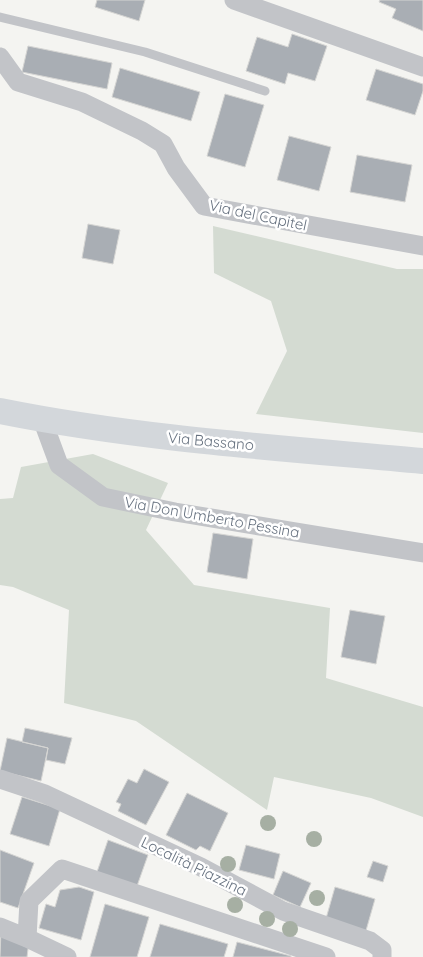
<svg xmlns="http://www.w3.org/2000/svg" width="423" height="957" font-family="Quicksand,sans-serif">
  <rect width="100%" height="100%" fill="#f4f4f1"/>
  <!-- green -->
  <path fill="#d4dbd2" d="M213,226l184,43h26v164l-167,-19 31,-63 -16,-50 -57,-28z
    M93,454l75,29 -22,47 48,55 136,23 -4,70 97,29v110l-52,-19 -97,-21 -7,33 -131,-89 -72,-18 5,-93 -56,-23 -13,-2v-86l13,-1 8,-31z"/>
  <!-- building -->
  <path fill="#a9aeb4" stroke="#d5d5d3" d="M97,0h48l-6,21 -44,-14z
    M380,0h43v31l-31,-13 4,-9 -17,-7z
    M292,34l35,12 -12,35 -27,-8 -3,11 -39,-13 11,-34 31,10z
    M28,46l84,17 -5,26 -85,-17z
    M120,68l80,24 -9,29 -79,-24z
    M376,69l47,15v7l-8,24 -49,-15z
    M225,94l39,11 -19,62 -38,-11z
    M289,136l42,11 -12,44 -42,-11z
    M357,155l55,10 -7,37 -55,-10z
    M88,224l32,6 -7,34 -31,-6z
    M213,533l40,6 -6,40 -40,-7z
    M350,610l35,6 -9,48 -35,-7z
    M25,728l47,10 -7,26 -19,-4 2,-12 -26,-6z
    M7,738l41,10 -7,33 -41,-10z
    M144,769l25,13 -23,43 -28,-14 3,-7 -5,-2 12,-23 9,4z
    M187,793l41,20 -18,38 -10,-5 -4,4 -30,-15z
    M22,797l38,12 -11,37 -39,-12z
    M108,840l40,15 -11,31 -40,-14z
    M246,845l34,9 -6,25 -35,-9z
    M0,850l34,13 -16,45 -18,-6z
    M373,861l15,5 -5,16 -16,-5z
    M283,871l28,12 -11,24 -27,-12z
    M79,887l15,5 -13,48 -42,-12 7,-24 9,3 5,-17z
    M335,887l40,12 -10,35 -40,-12z
    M105,904l44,13 -12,40h-47z
    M160,924l68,20 -4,13h-74z
    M1,930l28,11 -2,16h-27z
    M237,942l54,14v1h-58z"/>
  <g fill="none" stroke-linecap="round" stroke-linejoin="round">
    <!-- service -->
    <path stroke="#c2c4c8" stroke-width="9" d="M0,17l145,35 120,39"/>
    <!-- minor -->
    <path stroke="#c2c4c8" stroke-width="19" d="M234,0l189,67
      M0,57l18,25 64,20 60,29 21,13 13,24 28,38 219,40
      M42,419l17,46 44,32 72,15 248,41
      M0,779l45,15 156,73 82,44 87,30 12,9v7
      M0,927l27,11 40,19
      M27,938l2,-37 33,-32 264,88"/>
    <!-- secondary -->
    <path stroke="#d3d7db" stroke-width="26" d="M0,411c139,28 282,37 423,50"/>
  </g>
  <!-- trees -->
  <g fill="#a6afa3">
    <circle cx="268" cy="823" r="8"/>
    <circle cx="314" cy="839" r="8"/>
    <circle cx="228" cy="864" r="8"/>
    <circle cx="317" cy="898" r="8"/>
    <circle cx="235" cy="905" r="8"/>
    <circle cx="267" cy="919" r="8"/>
    <circle cx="290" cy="929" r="8"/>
  </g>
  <g text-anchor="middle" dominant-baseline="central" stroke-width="5" stroke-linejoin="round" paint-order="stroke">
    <!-- street labels -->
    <g font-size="15" fill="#66717f" stroke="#fff">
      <text transform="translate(258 215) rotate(12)">Via del Capitel</text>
      <text transform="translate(211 441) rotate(5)">Via Bassano</text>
      <text transform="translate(212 517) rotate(10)">Via Don Umberto Pessina</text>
      <text transform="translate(194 866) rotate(26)">Località Piazzina</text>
    </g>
  </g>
</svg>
